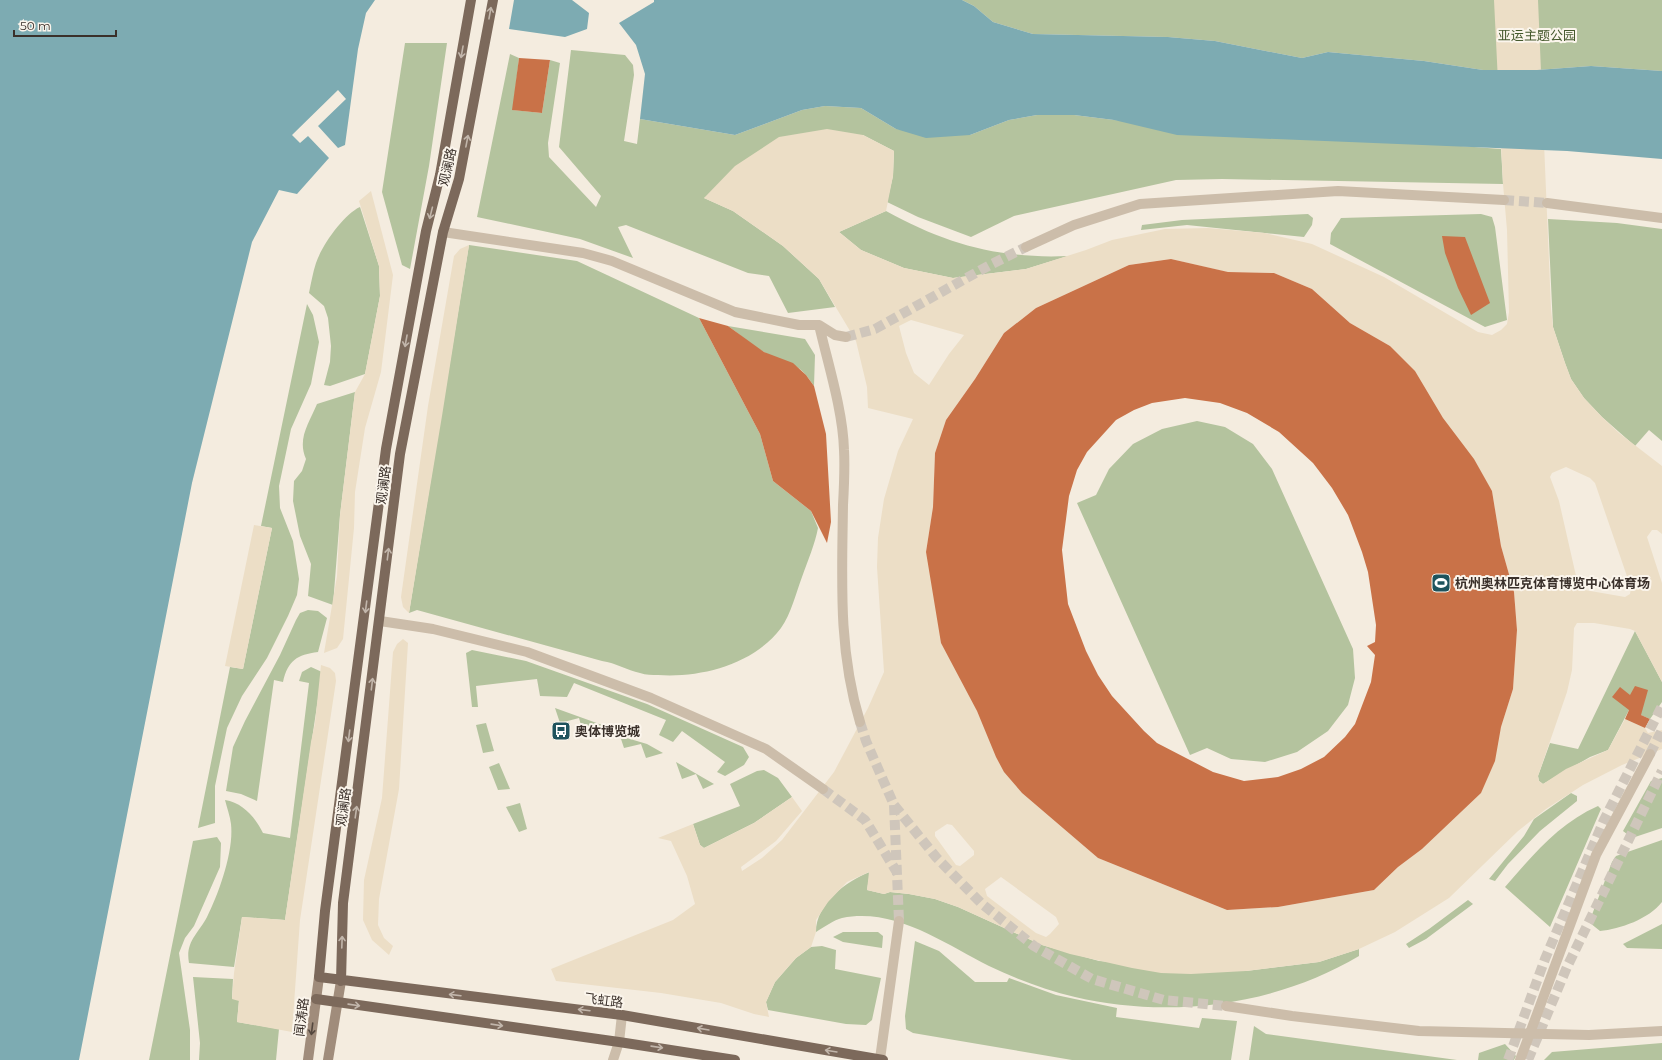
<svg xmlns="http://www.w3.org/2000/svg" width="1662" height="1060" font-family="Montserrat,'Noto Sans SC',sans-serif">
  <rect width="100%" height="100%" fill="#f4ecdf"/>
  <!-- green -->
  <path fill="#b4c39e" d="M962,0h700v71l-71,-5 -54,4h-54l-59,-9 -96,-9 -26,6 -87,-17 -47,-4 -135,-3 -40,-12 -19,-16z
    M405,43h42l-18,123 -19,103 -8,-4 -20,-73z
    M571,50l54,5 8,10 1,10 -10,66 13,3 3,-25 95,16 67,-25 23,-4 36,2 35,21 74,6 39,-15 28,-5h37l40,5 387,29 2,35 -281,-5 -46,1 -162,36 -43,21 -53,-20 -31,-15 6,-26 1,-25 -31,-16 -159,63 29,13 50,35 36,33 16,28 -47,6 -19,-37 -21,-3 -122,-48 -8,2 15,31 -53,-19 -103,-22 33,-163 9,4 -6,52 29,3 8,-53 10,3 -12,80 1,14 47,50 5,-11 -42,-49z
    M360,207l19,59 1,30 -15,78 -35,12 -6,-1 6,-23 1,-16 -3,-28 -4,-12 -15,-13c2,-10 4,-21 7,-30 6,-18 28,-49 44,-56z
    M886,211c60,33 113,48 182,45l-42,13 -73,9 -49,-10 -43,-18 -22,-18z
    M1308,214l5,4 -1,7 -8,12 -117,-12 -46,5 1,-5 40,-5z
    M1481,214l11,3 3,10 12,93 -22,7 -155,-83 1,-11 10,-15z
    M1548,219l69,4 45,6v212l-13,-11 -14,16 -33,-29 -18,-19 -13,-19 -6,-16 -12,-36z
    M469,245l108,16 122,57 61,116 13,47 38,30 7,17c-3,16 -10,32 -16,49 -6,16 -11,37 -21,51 -27,36 -79,50 -123,47 -6,0 -12,0 -18,-2 -13,-3 -24,-10 -38,-12l-185,-51 -8,3z
    M307,304l6,11 6,27 -8,42 -20,45 -12,57 1,22 13,33 6,38 -2,16 -9,21 -21,42 -25,38 -15,32 -12,58v37l-17,5 32,-161 13,2 29,-141 -11,-2z
    M728,326l77,13 10,16 -1,31c-18,-28 -26,-20 -50,-34 -13,-7 -24,-18 -36,-26z
    M355,392l-15,123 -7,90 -25,-9 3,-32 -11,-28 -7,-35 1,-20 8,-10 4,-12c-9,-20 3,-36 11,-55z
    M1197,421l28,6 28,17 19,25 81,180 2,29 -7,27 -20,26 -31,21 -32,10 -34,-3 -24,-11 -17,7 -113,-252 19,-8 13,-26 24,-25 29,-15z
    M308,610l10,1 9,7 -9,34c-21,3 -30,8 -35,30l-9,-2 -17,121 -16,-7 -15,-3 7,-44 12,-26 35,-66 16,-35 4,-7z
    M1635,631l27,51v20l-12,17 -21,-9 -21,40 -18,7 -47,27 -4,-3 -1,-5 12,-33 28,6z
    M472,650l54,11 121,43 96,43 6,10 -5,8 -19,11 -8,-4 8,-10 -43,-31 -9,11 -14,-7 7,-15 -92,-37 -7,14 -27,-1 -3,-17 -61,7 2,21h-6l-6,-54z
    M311,667l11,5 -37,248 -43,-3 -8,50 -45,-4c-4,-21 9,-29 18,-46 12,-24 27,-66 24,-93 -1,-8 -4,-16 -6,-24 18,3 30,17 38,33l27,5 19,-155 -10,-2 3,-9z
    M555,708l50,18 -22,6 -4,-14 -19,5z
    M486,723l8,28 -11,2 -7,-28z
    M620,736l27,8 16,9 -17,5 -5,-14 -17,4z
    M676,762l38,22 -11,5 -7,-15 -14,5z
    M499,763l11,26 -12,1 -9,-23z
    M764,770l14,8 14,19 -38,26 -50,25 -4,-3 -7,-21 47,-18 -10,-22 27,-13z
    M1662,778v50l-30,10 -9,-7 28,-50z
    M1571,793l6,3v5l-37,30 -32,33 -13,17 -6,-2 35,-43 10,-17z
    M520,803l7,26 -8,3 -13,-25z
    M1598,806l3,3 -51,118 -45,-40c27,-31 54,-64 93,-81z
    M217,837l4,6 -1,24 -26,59 -9,12 -6,15 11,77v30h-41l44,-219z
    M1662,840v62c-13,17 -42,27 -62,29l-10,-8v-3l22,-58 4,-6z
    M870,872l-3,18 17,4 6,-2 19,2 26,5 23,8 84,38 57,16 147,10 73,-9 40,-13v7c-84,50 -190,63 -284,41 -29,-7 -59,-18 -86,-31 -44,-22 -94,-59 -147,-48 -8,2 -18,9 -26,14 0,-28 30,-51 54,-60z
    M1468,900l5,4 -47,35 -17,9 -3,-4 23,-15z
    M1662,924v25l-35,-1 -4,-4z
    M843,932h35l5,4 -1,12 -39,-6 -10,-5z
    M915,941l24,10 36,31h32l2,-4 47,17 61,13 -1,9 83,11 3,-10 35,3 -6,39h-159l-159,-27 -7,-4 -1,-13z
    M822,946l14,4 -1,19 46,9 -9,42 -6,5 -20,-1 -78,-14 -2,-8 9,-20 21,-24 15,-11z
    M193,977l40,2 -1,19 7,2 -2,22 42,7 -3,31h-77l1,-17z
    M1254,1026l12,8 191,26h-208z
    M1662,1043v17h-118l8,-8z
    M1505,1044l11,12 -2,4h-36l1,-7z"/>
  <!-- plaza -->
  <path fill="#ecdec6" fill-rule="evenodd" d="M1494,0h44l13,309 2,18 12,36 6,16 13,19 18,19 17,16 43,33v68l-5,-4h-5l-5,7 15,46v99l-27,-51 -5,-2 -36,-6h-17l-3,5 -2,42 -5,22 -29,84 1,5 4,3 23,-15 42,-19 17,-31 20,9 3,5 14,-3v19l-40,16 -39,20 -37,24 -28,22 -69,67 -54,34 -36,17 -40,13 -73,9 -55,3 -30,-1 -29,-5 -62,-14 -28,-9 -84,-38 -23,-8 -26,-5 -19,-2 -6,2 -17,-4 2,-18 -22,10 -19,20 -12,18v12l-5,15 -15,11 -21,24 -9,20 3,15 -15,-3 -33,-11 -60,-10 -105,-12 -5,-12 122,-49 22,-16 -8,-28 -16,-35 -13,-3 35,-14 7,21 4,3 50,-25 38,-26 10,14 -26,30 -35,26 1,4 20,-13 20,-18 52,-68 34,-64 16,-36 -7,-105 1,-29 6,-39 14,-48 15,-32 -45,-11 -1,-21 -11,-46 -37,-62 -36,-33 -50,-35 -29,-13 31,-32 44,-29 48,-8 36,6 31,16 -1,25 -7,35 -47,21 22,18 43,18 49,10 73,-9 60,-19 26,-10 53,-11 43,-1 57,5 47,11 72,33 94,55 14,3 9,-5 6,-6 2,-12 -2,-82 -4,-46zM1171,259l56,13 47,1 38,16 38,34 40,23 53,73 49,72 9,55 13,46 3,38 -4,59 -33,104 -58,56 -24,18 -24,23 -96,17 -51,3 -129,-52 -76,-65 -18,-22 -27,-60 -51,-159 7,-45 2,-54 11,-33 29,-41 29,-46 32,-25 93,-43zM911,320l53,15 -15,19 -20,31 -15,-12 -8,-20 -7,-27zM1566,467l24,11 5,5 36,105 -1,6 -5,3 -46,-8 -20,-88 -9,-24 2,-4zM947,824l5,1 22,26v4l-14,11 -4,-1 -21,-29v-4zM1001,877l55,40 3,7 -9,10 -4,3 -10,-4 -49,-37 -2,-7z
    M371,191l22,84 -12,97 -16,56 -10,64 -1,36 -11,111 -6,9 -13,5 13,-77 3,-61 15,-123 10,-18 15,-78 -1,-30 -20,-65z
    M469,245l-27,171 -33,197 -6,-6 -2,-10 27,-191 26,-150 6,-7z
    M254,525l18,3 -29,141 -18,-3z
    M403,639l5,4 -9,146 -20,110 -1,26 6,13 9,8 -4,9 -17,-15 -9,-20 1,-40 18,-82 11,-146 4,-8z
    M321,665l9,3 5,5 1,8 -36,239 -8,112 -55,-10 2,-21 -7,-2 2,-26 8,-56 43,3 26,-178 4,-19z"/>
  <!-- water -->
  <path fill="#7dabb2" d="M0,0h375l-9,13 -8,36 -13,96 -7,3 -20,-22 28,-27 -8,-9 -46,45 8,8 8,-7 21,22 -32,36 -18,-4 -27,52 -60,241 -113,577h-79z
    M514,0h58l17,13 -2,16 -22,8 -56,-8z
    M654,0h308l12,6 19,16 40,12 135,3 47,4 87,17 26,-6 96,9 59,9h54l54,-4 71,5v88l-95,-8 -390,-16 -63,-15 -40,-5h-37l-28,5 -39,15 -44,3 -30,-9 -35,-21 -36,-2 -23,4 -67,25 -95,-16 5,-45 -9,-29 -17,-22 35,-21z"/>
  <!-- building -->
  <path fill="#c97248" fill-rule="evenodd" d="M519,58l31,2 -8,53 -30,-3z
    M1442,236l23,1 25,66 -19,12 -13,-27 -13,-35z
    M1171,259l57,13 46,1 38,16 38,34 40,23 25,25 28,47 31,41 18,32 9,55 13,46 3,38 -4,59 -12,38 -6,34 -14,32 -59,56 -24,18 -24,23 -96,17 -51,3 -129,-52 -76,-65 -18,-21 -8,-15 -19,-46 -36,-68 -15,-91 7,-45 2,-54 11,-33 29,-41 29,-46 32,-25 93,-43zM1185,398l35,5 27,10 32,19 34,31 19,25 16,27 14,37 6,20 8,53 -1,17 -8,4 8,9 -4,27 -16,42 -10,13 -21,20 -23,12 -23,8 -34,4 -31,-9 -56,-29 -13,-12 -32,-35 -14,-21 -12,-24 -18,-47 -6,-54 7,-54 8,-26 10,-18 29,-32 18,-10 18,-7z
    M699,318l29,8 36,26 29,11 13,12 8,11 12,48 5,88 -4,21 -16,-32 -38,-30 -13,-47z
    M1635,686l13,4 -7,25 9,4 -5,9 -20,-9 4,-9 -17,-13 8,-10 10,8z"/>
  <g fill="none" stroke-linecap="round" stroke-linejoin="round">
    <!-- minor-tunnel -->
    <path stroke="#cfc6bb" stroke-width="10" stroke-dasharray="10 5" stroke-linecap="butt" d="M1504,200l43,3
      M846,337l29,-8 115,-64 36,-18
      M860,722l6,19 28,64 42,52 45,46 53,43 58,33 72,21 62,6
      M1650,754l12,-24
      M823,789l42,31 33,54
      M894,805l5,116"/>
    <!-- secondary-tunnel -->
    <path stroke="#cfc6bb" stroke-width="10" stroke-dasharray="10 5" stroke-linecap="butt" d="M1508,1060l37,-101 59,-139 58,-114
      M1528,1060l39,-93 95,-196"/>
    <!-- minor -->
    <path stroke="#ccbdaa" stroke-width="10" d="M1547,203l115,15
      M443,232l140,21 29,8 123,51 64,13h20l16,10 11,2
      M1026,247l48,-22 66,-21 198,-13 166,9
      M819,325c9,39 24,86 25,125 1,18 0,37 -1,55 -1,74 -5,145 17,217
      M380,621l53,8 94,23 124,46 115,51 57,40
      M1226,1006l66,10 127,15 170,4 73,-4
      M880,1059l19,-138
      M613,1060l6,-18 3,-27
      M1520,1060l76,-205 54,-101"/>
    <!-- secondary -->
    <path stroke="#a08c7b" stroke-width="10" d="M308,1060l11,-83
      M328,1060l13,-79"/>
    <!-- primary -->
    <path stroke="#7c695b" stroke-width="10" d="M471,0l-31,175 -14,56 -40,218 -61,462 -6,66 303,38 261,45
      M341,981l2,-78 57,-449 43,-222 16,-53 34,-179
      M316,999l303,43 116,18"/>
  </g>
  <!-- one-way arrows -->
  <defs><path id="oneway-shaft" d="M-6 0H5M1.5-3L5.5 0L1.5 3" fill="none" stroke-width="1.6" stroke-linecap="round" stroke-linejoin="round"/></defs>
  <g stroke="#c2b6ab">
    <use href="#oneway-shaft" transform="translate(490 13) rotate(-80)"/>
    <use href="#oneway-shaft" transform="translate(462 52) rotate(100)"/>
    <use href="#oneway-shaft" transform="translate(467 141) rotate(-79)"/>
    <use href="#oneway-shaft" transform="translate(431 213) rotate(104)"/>
    <use href="#oneway-shaft" transform="translate(406 341) rotate(100)"/>
    <use href="#oneway-shaft" transform="translate(388 554) rotate(-83)"/>
    <use href="#oneway-shaft" transform="translate(366 607) rotate(97)"/>
    <use href="#oneway-shaft" transform="translate(372 684) rotate(-83)"/>
    <use href="#oneway-shaft" transform="translate(349 736) rotate(97)"/>
    <use href="#oneway-shaft" transform="translate(356 812) rotate(-82)"/>
    <use href="#oneway-shaft" transform="translate(342 942) rotate(-88)"/>
    <use href="#oneway-shaft" transform="translate(455 995) rotate(-173)"/>
    <use href="#oneway-shaft" transform="translate(354 1005) rotate(8)"/>
    <use href="#oneway-shaft" transform="translate(584 1010) rotate(-173)"/>
    <use href="#oneway-shaft" transform="translate(497 1025) rotate(8)"/>
    <use href="#oneway-shaft" transform="translate(703 1029) rotate(-170)"/>
    <use href="#oneway-shaft" transform="translate(657 1047) rotate(8)"/>
    <use href="#oneway-shaft" transform="translate(831 1051) rotate(-171)"/>
  </g>
  <use stroke="#54473e" href="#oneway-shaft" transform="translate(312 1029) rotate(97)"/>
  <!-- icons -->
  <defs>
    <symbol id="stadium-square" viewBox="-11 -11 22 22"><rect x="-9" y="-9" width="18" height="18" rx="4" fill="#1e535d" stroke="#fbf5ec"/><path d="M0-5a6.5 5 0 1 0 0 10a6.5 5 0 1 0 0-10ZM-3.5-1.8h7v3.6h-7Z" fill="#fff"/></symbol>
    <symbol id="bus-square" viewBox="-11 -11 22 22"><rect x="-9" y="-9" width="18" height="18" rx="4" fill="#1e535d" stroke="#fbf5ec"/><path d="M-5-6H5V4H4V6H2V4H-2V6H-4V4H-5ZM-3.5-4V0h7V-4ZM-3.5 1.2v1.5H-2V1.2ZM2 1.2v1.5H3.5V1.2Z" fill="#fff"/></symbol>
  </defs>
  <g fill-rule="evenodd">
    <use href="#stadium-square" x="1430" y="572" width="22" height="22"/>
    <use href="#bus-square" x="550" y="720" width="22" height="22"/>
  </g>
  <g text-anchor="middle" dominant-baseline="central" stroke-width="4" stroke-linejoin="round" paint-order="stroke">
    <!-- park labels -->
    <g font-size="13" fill="#45592d" stroke="#fbf5ec">
      <text x="1537" y="35">亚运主题公园</text>
    </g>
    <!-- street labels -->
    <g font-size="13" fill="#3a302a" stroke="#fbf5ec">
      <text transform="translate(447 167) rotate(-77)">观澜路</text>
      <text transform="translate(383 485) rotate(-83)">观澜路</text>
      <text transform="translate(343 807) rotate(-82)">观澜路</text>
      <text transform="translate(604 1000) rotate(7)">飞虹路</text>
      <text transform="translate(301 1017) rotate(-83)">闻涛路</text>
    </g>
    <!-- poi labels -->
    <g font-size="13" font-weight="bold" fill="#3a302a" stroke="#fbf5ec" text-anchor="start">
      <text x="1455" y="583">杭州奥林匹克体育博览中心体育场</text>
      <text x="575" y="731">奥体博览城</text>
    </g>
  </g>
  <!-- scale -->
  <path d="M14 30v6h102v-6" fill="none" stroke="#3a302a" stroke-width="2"/>
  <text x="20" y="30" font-size="12" fill="#3a302a" stroke="#fbf5ec" stroke-width="3" paint-order="stroke">50 m</text>
</svg>
